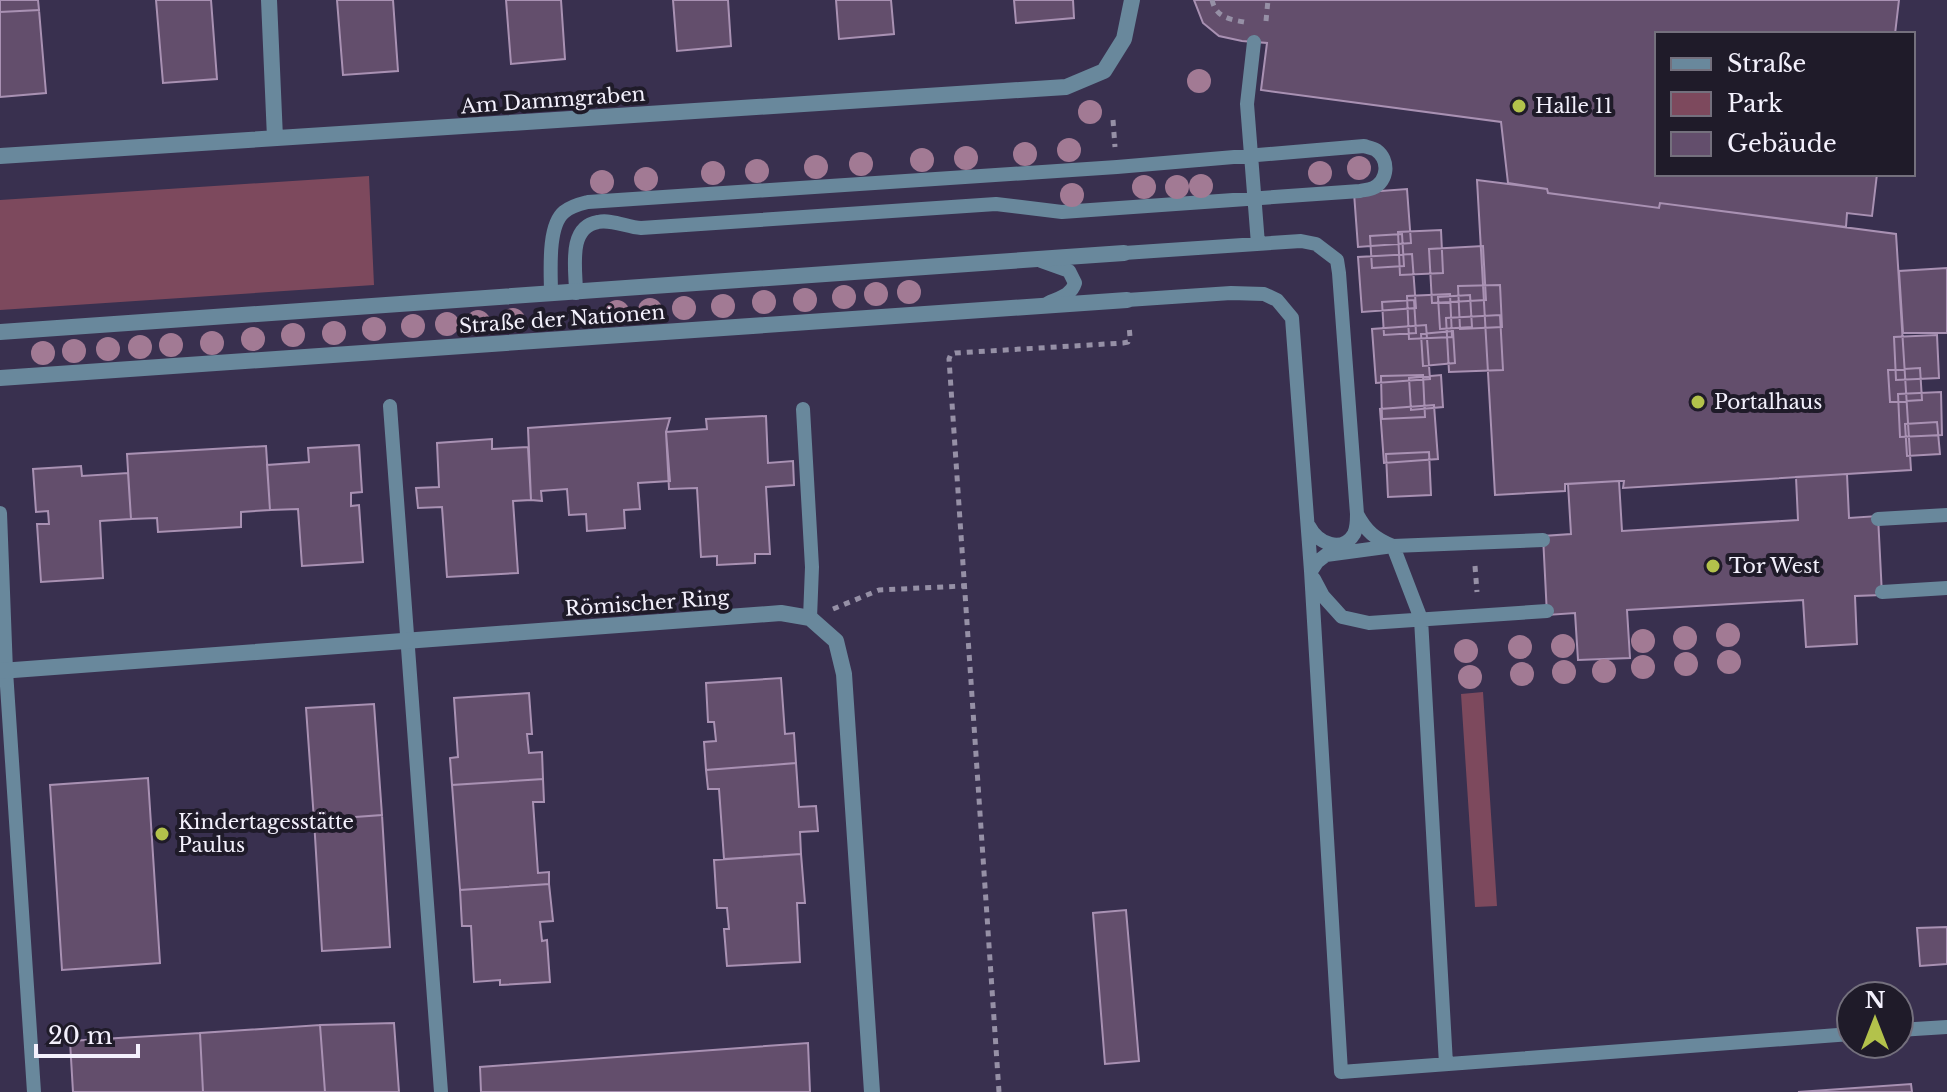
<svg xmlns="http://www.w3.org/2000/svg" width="1947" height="1092" font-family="'Libre Baskerville',serif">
  <rect width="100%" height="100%" fill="#39304f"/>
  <!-- green -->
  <path fill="#7d495d" d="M369,176l5,109 -374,25v-110z
    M1483,692l14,214 -22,1 -14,-213z"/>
  <!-- building -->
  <path fill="#634e6c" stroke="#a991b3" stroke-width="2" d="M0,0h38l1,10 -39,2z
    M156,0h55l6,79 -54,4z
    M337,0h56l5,71 -55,4z
    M506,0h55l4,59 -54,5z
    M673,0h55l3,46 -54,5z
    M836,0h55l3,34 -55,5z
    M1014,0h59l1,18 -58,5z
    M1194,0h705l-4,34h-238v140h220l-5,42 -25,-3 -1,14 -186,-24 -1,5 -111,-15 -1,-4 -39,-6 -7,-61 -240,-32 6,-47 -25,-2 -23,-5 -16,-13z
    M39,10l7,83 -46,4v-85z
    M1477,180l70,9 1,4 111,15 1,-5 236,31 15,236 -288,18 1,-7h-5l-54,3v7l-70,4z
    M1407,189l4,54 -53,4 -4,-54z
    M1441,230l2,43 -43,2 -2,-43z
    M1402,234l2,32 -32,2 -2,-32z
    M1483,246l3,54 -54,3 -3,-54z
    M1412,254l4,54 -54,4 -4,-55z
    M1947,268v65h-44l-4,-62z
    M1500,285l2,42 -42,2 -2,-43z
    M1450,294l2,43 -43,2 -2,-43z
    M1470,295l2,32 -32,2 -2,-32z
    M1414,300l2,33 -32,2 -2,-33z
    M1500,315l3,55 -54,2 -3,-54z
    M1426,325l4,54 -54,4 -4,-54z
    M1453,331l2,32 -32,3 -2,-32z
    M1937,335l2,43 -43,2 -2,-43z
    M1920,368l2,32 -32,2 -2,-32z
    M1423,375l2,42 -43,2 -1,-43z
    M1441,375l2,32 -32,3 -2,-32z
    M1941,392l1,43 -42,2 -2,-43z
    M1434,405l4,54 -54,4 -4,-54z
    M766,416l2,47 25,-2 1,24 -28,2 4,67h-15v9l-38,2v-9l-16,1 -4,-69 -28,1 -3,-57 41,-3 -1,-10z
    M670,418l-4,14 4,49 -32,2 2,26 -16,1 1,18 -38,3 -1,-17 -17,1 -2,-26 -26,2 1,10 -11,-1 -3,-72z
    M1937,422l3,32 -33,2 -2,-32z
    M492,439v10l36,-2 3,53 -18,1 5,72 -71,4 -5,-70 -24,1 -2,-20 23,-1 -2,-44z
    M359,445l3,47 -11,1v13l8,-1 4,57 -61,4 -4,-57 -28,1 -3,-45 42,-3 -1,-14z
    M266,446l4,64 -29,2v15l-83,5 -1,-14 -26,1 -4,-65z
    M1429,452l2,43 -43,2 -2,-43z
    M81,466l1,10 46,-3 3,46 -31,2 3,57 -62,4 -4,-58h12l-1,-13 -12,1 -3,-43z
    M1847,474l2,44 29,-2 4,79 -27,1 2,48 -51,3 -3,-47 -176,10 3,48 -52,2 -3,-47 -28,2 -4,-79 28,-2 -3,-50 51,-3 3,50 176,-11 -2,-43z
    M781,678l4,56 9,-1 2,30 -90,7 -2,-28 12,-1 -2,-19h-6l-2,-39z
    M529,693l3,41h-5l2,19 13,-1 1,27 -91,6 -2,-27 8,-1 -4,-59z
    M374,704l8,111 -68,5 -8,-112z
    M796,763l3,44 17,-1 2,25 -18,1 1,22 -77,5 -5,-70h-11l-2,-19z
    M148,778l12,185 -98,7 -12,-185z
    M543,779l1,23h-11l5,71 11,-1v12l-89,6 -8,-105z
    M382,815l8,132 -68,4 -8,-131z
    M801,854l4,49h-8l3,59 -73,4 -3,-37h5l-2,-21h-10l-3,-48z
    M549,884l4,37 -13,1 2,19 5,-1 3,42 -50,3v-5l-26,2 -3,-56h-9l-2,-36z
    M1126,910l13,151 -34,3 -12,-151z
    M1947,927v37l-27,2 -3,-38z
    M394,1023l5,69h-74l-5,-67z
    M320,1025l5,67h-122l-3,-59z
    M200,1033l3,59h-130l-3,-51z
    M808,1043l2,49h-329l-1,-25z
    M1911,1084l1,8h-114z"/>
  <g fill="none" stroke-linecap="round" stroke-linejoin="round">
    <!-- path -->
    <path stroke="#9690a6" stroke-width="5" stroke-dasharray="6 6" stroke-linecap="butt" d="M1212,0c4,17 16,19 32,22
      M1266,21l2,-21
      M1113,120l2,27
      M1475,566l2,26
      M833,609l46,-19 84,-4
      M999,1092l-50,-733 2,-5 4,-1 168,-10 5,-1 2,-5 -1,-12"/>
    <!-- service -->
    <path stroke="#69889c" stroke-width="14" d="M1254,42l-7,62 11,140
      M1124,253l177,-12 15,3 21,16 2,13 18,241c0,6 0,14 -3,20 -12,20 -37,9 -45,-8
      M1041,261l28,10 6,12c-4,13 -16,15 -27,20
      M551,294c0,-21 -4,-68 13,-82 7,-6 16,-8 24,-10l529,-35 247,-21c3,1 9,2 12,4 14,10 12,31 -3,38 -4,2 -9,2 -13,3l-298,21 -66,-8 -355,24c-14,-1 -30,-9 -43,-6 -31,5 -22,48 -22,71
      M1127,300l104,-7 33,1 13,6 15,18 19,253 30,501 510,-38
      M390,406l51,686
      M803,409l9,158 -2,51
      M0,513l6,158 28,421
      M1357,514c9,17 18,25 36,32l28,73 25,445
      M1878,519l69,-4
      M1311,571l6,-9 9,-7 67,-9 150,-6
      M1314,579l9,17 19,21 27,6 178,-12
      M1882,592l65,-4
      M1899,1030l48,-3"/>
    <!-- minor -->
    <path stroke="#69889c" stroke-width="16" d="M269,0l6,138
      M0,156l1066,-69 38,-16 20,-32 8,-39
      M0,332l1124,-79
      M0,378l1127,-78
      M0,671l781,-58 29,5 26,23 8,33 28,418"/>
  </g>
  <!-- trees -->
  <g fill="#a27a94">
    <circle cx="1199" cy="81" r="12"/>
    <circle cx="1090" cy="112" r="12"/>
    <circle cx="1069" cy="150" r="12"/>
    <circle cx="1025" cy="154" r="12"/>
    <circle cx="966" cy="158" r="12"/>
    <circle cx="922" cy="160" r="12"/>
    <circle cx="861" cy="164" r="12"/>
    <circle cx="816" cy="167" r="12"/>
    <circle cx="1359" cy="168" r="12"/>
    <circle cx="757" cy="171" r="12"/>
    <circle cx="713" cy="173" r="12"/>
    <circle cx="1320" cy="173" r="12"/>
    <circle cx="646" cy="179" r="12"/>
    <circle cx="602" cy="182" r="12"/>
    <circle cx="1201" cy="186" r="12"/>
    <circle cx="1144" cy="187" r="12"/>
    <circle cx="1177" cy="187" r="12"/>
    <circle cx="1072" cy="195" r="12"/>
    <circle cx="909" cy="292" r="12"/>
    <circle cx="876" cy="294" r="12"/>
    <circle cx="844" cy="297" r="12"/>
    <circle cx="805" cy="300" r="12"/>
    <circle cx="764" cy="302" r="12"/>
    <circle cx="723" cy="306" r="12"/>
    <circle cx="684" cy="308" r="12"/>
    <circle cx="650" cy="310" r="12"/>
    <circle cx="617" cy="312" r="12"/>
    <circle cx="513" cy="320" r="12"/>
    <circle cx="478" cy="322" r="12"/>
    <circle cx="447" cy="324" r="12"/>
    <circle cx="413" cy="326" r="12"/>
    <circle cx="374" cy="329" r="12"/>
    <circle cx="334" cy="333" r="12"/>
    <circle cx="293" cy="335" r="12"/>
    <circle cx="253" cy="339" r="12"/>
    <circle cx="212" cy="343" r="12"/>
    <circle cx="171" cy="345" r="12"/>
    <circle cx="140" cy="347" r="12"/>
    <circle cx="108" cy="349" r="12"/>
    <circle cx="74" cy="351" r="12"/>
    <circle cx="43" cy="353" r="12"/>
    <circle cx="1728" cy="635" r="12"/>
    <circle cx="1685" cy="638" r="12"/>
    <circle cx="1643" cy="641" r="12"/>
    <circle cx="1563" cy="646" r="12"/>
    <circle cx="1520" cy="647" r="12"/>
    <circle cx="1466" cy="651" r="12"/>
    <circle cx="1729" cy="662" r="12"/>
    <circle cx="1686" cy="664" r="12"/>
    <circle cx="1643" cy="667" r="12"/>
    <circle cx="1604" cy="671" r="12"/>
    <circle cx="1564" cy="672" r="12"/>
    <circle cx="1522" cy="674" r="12"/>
    <circle cx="1470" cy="677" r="12"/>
  </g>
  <!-- markers -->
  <g fill="#b3c24b" stroke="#1f1b29" stroke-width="3">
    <circle cx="1519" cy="106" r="8"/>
    <circle cx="1698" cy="402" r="8"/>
    <circle cx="1713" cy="566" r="8"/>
    <circle cx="162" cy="834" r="8"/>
  </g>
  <g text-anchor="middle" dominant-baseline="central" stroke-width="8" stroke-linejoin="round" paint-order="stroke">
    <!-- street labels -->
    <g font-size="20" fill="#f3f0fc" stroke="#1f1b29">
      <text transform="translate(553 100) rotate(-4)">Am Dammgraben</text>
      <text transform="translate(562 319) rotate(-4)">Straße der Nationen</text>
      <text transform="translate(647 603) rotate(-4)">Römischer Ring</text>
    </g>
    <!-- poi labels -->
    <g font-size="20" fill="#f3f0fc" stroke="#1f1b29" text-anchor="start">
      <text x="1535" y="106">Halle 11</text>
      <text x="1714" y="402">Portalhaus</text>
      <text x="1729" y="566">Tor West</text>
      <text x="178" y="822">Kindertagesstätte<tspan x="178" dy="23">Paulus</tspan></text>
    </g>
  </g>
  <!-- legend -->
  <rect x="1655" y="32" width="260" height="144" fill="#1f1b29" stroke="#74707d" stroke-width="2"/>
  <rect x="1671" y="58" width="40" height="12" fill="#69889c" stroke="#74707d" stroke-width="2"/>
  <text x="1727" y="72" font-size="24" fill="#f3f0fc">Straße</text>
  <rect x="1671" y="92" width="40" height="24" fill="#7d495d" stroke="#74707d" stroke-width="2"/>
  <text x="1727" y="112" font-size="24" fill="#f3f0fc">Park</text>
  <rect x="1671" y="132" width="40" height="24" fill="#634e6c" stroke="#74707d" stroke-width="2"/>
  <text x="1727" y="152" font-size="24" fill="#f3f0fc">Gebäude</text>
  <!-- north arrow -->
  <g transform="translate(1875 1020)"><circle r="38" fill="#1f1b29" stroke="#74707d" stroke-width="2"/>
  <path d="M0-6L14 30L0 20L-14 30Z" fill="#b3c24b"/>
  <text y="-12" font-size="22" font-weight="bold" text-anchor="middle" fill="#f3f0fc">N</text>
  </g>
  <!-- scale -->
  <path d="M36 1044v12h102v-12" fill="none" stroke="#f3f0fc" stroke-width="4"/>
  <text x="48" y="1044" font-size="24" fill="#f3f0fc" stroke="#1f1b29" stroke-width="6" paint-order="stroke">20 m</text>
</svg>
